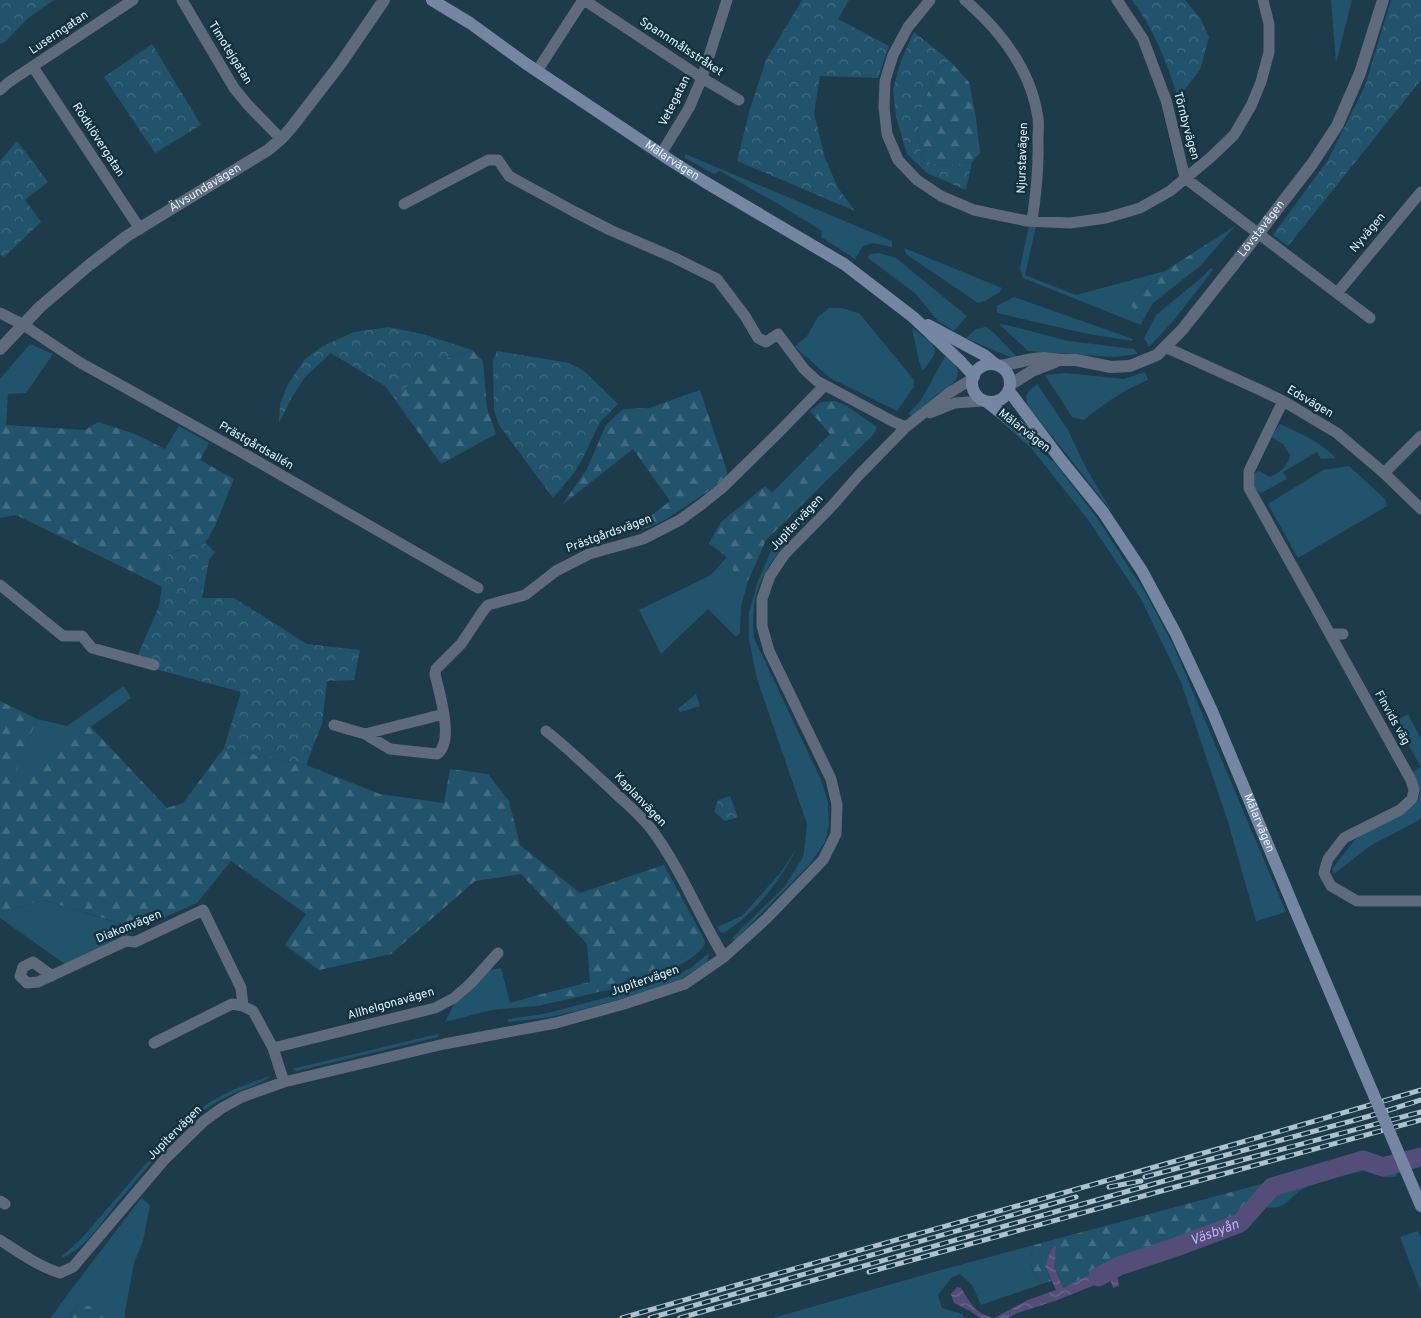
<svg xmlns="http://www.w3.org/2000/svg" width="1421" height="1318" font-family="Overpass,sans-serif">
  <defs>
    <pattern id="forest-firs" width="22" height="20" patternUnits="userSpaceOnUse" patternTransform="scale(1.25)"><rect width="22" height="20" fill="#21536c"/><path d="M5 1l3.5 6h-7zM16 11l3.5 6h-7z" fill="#416c82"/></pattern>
    <pattern id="park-crowns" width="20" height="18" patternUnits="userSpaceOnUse" patternTransform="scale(1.25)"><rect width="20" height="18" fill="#21536c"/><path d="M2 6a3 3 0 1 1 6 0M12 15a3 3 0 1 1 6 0" fill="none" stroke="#416c82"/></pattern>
    <pattern id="water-waves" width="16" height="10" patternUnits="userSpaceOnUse" patternTransform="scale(1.25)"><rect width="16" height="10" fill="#544d7a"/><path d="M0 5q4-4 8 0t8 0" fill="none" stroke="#6c678e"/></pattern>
  </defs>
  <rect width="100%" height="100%" fill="#1e3b4b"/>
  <!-- green -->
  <path fill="#21536c" d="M1331,0h21l-16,63z
    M685,154l207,87v6l-19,-4 -10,3 -8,13 -34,-22 1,-6 -42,-26 -60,-34 -6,3 -29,-16z
    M1029,225l7,1 -11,49 51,20 89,-24 -17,12 -16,22 11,15 -2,5 -118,-47 -3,-10z
    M904,248l98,40 -2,4 -15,9 -7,2 -72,-49z
    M879,253l17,5 71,58 -13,15 -16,-10 -22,-27 -48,-36 1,-4z
    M1211,268l2,2 -39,50 -25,27 -5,-9 12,-23 45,-37z
    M1014,297l119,42 -1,2 -44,-7 -91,-21v-7z
    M829,308h13l17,5 47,57 8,10v7l-17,24 -67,-33 -35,-31 12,-11 11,-19z
    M999,324l8,1 61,16 66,8 4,5 -23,3 -87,-6z
    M986,327l8,6 23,24 -5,1 -46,-20 10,-9z
    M912,328l18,13 5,8 -1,6 -11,16 -4,-10z
    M30,344l23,10 -27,39 -18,1 -2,31 -6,2v-48z
    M946,355c11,8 17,18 6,29 -4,5 -11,8 -16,11 -8,7 -16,14 -24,21l-4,-2 13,-14z
    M1145,372l3,8c-25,10 -44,24 -64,40l-12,-3 -27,-42 20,-2 59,6z
    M1037,384l31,46 19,40 26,43 -45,-57 -39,-48c-6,-13 -2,-16 8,-24z
    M996,417l58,45 41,53 51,79 28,53 112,265 -30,9 -28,-99 -47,-140 -40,-83 -52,-78 -57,-72z
    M1280,424c22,10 39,17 56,34l-15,1 -4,-7 -34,20 4,7 -26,14 -6,-4v-16l4,-2 11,6c11,-5 18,-11 20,-22l-7,-11 -12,-7z
    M1349,466l36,33 2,7 -89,52 -30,-54 55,-34z
    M816,503l7,1c-25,26 -60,58 -68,95 -2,12 -2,26 -1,39l67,142 7,22 1,23 -4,17 -15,22 -75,76 -3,-2 53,-52 18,-29 2,-12 2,-21 -50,-145 -8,-40v-27l9,-31 15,-35z
    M727,557l7,15 14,9 -7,25 -1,27 -4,4 -28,-28 -47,45 -22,-44 72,-35z
    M124,686l7,12 -120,86 26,-65 30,7z
    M1408,714l13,25v80l-51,27 -36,28 -2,-5 26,-33 52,-28 8,-7 2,-9 -7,-20 8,-5 -26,-46z
    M796,849c-17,34 -40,63 -72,84l-4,-1 -3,-5 25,-11 39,-44z
    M44,900l81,25 19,-6 10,3 -89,42 -65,-46v-9l4,3z
    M703,937l2,6c-5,16 -46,32 -61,38 -16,5 -33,8 -49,12l81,-32 21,-15z
    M709,953l-2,9 -30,20 -35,11 -65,18 -33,7 -36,4v-3l36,-5 98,-26 35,-13 15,-8z
    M501,968l9,35 24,-7 3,10 -46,4 -46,12 11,-21 19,-15 15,-16z
    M438,1034v3l-141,34 -5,-2z
    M272,1075c-11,9 -23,12 -35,17 -18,8 -37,19 -51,33 -24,24 -46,51 -68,77 -16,20 -32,46 -56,56v-2l19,-17 71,-82 34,-37 24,-18 25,-13z
    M1358,1166h9l16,6 12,-2 2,6c-12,4 -22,-3 -34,-5 -6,0 -48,13 -56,16 -19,8 -18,24 -43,20l10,-17z
    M141,1198l9,7 -7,36 -9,22 -9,48v7h-22l-1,-3 -24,-11 -8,14h-19l11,-16z
    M1418,1231l3,7v54l-21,-55z
    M1034,1245c-6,16 -3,27 8,39l-61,21 -9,-20 -12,-11 -8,3 -14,18 4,13 20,6 2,4h-191l168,-48z"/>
  <!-- forest -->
  <path fill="url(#forest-firs)" d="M950,61l19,21 7,36 4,35 -8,9 -31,4 -18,-6 -6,-24 5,-29 16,-40z
    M1235,226l-35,40 -47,37 -10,17 -12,-15 17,-22 17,-12z
    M472,350l11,11 4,47 9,26 -55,30 -45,-63 27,-35z
    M700,390l26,78 1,8 -11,10 -51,34 -18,8 -13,1 36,-28 -37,-52 -71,56 25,-36 19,-44 17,-16 26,-1z
    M835,401l12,5 30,21 -3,7 -108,106 -18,41 -14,-9 -7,-15 -18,-14 12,-21 44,-36 7,7 58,-59 -20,-23 12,-9z
    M98,422l37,12 30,15 14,-23 30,17 -9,17 34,19 -19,47 -10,17 -36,10 -16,29 -137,-67 -16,3v-91l6,-2 79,5z
    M0,701l37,18 -25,64 78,-57 77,82 16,-5 41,-55 82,17 74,29 64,9 6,-34 38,5 21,27 11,44 60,48 84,-28 39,72 -6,9 -21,15 -81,32 -58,13 -3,-10 56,-14 -3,-38 -66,-70 -46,7 -84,73 -72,16 -34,-25 21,-31 -75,-53 -34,42 -43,19 -10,-3 -18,6 -82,-25 -40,12 -4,-3z
    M1265,1183l-25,28 -13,11 -116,42 -48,24 -9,-23 -3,-16 -6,17 6,15 -9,3c-11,-12 -14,-23 -8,-39z
    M78,1304l11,2 13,9 1,3h-33z"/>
  <!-- park -->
  <path fill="url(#park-crowns)" d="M0,0h54l-26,18 -23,24 -5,2z
    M802,0h47l-11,19 51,27 -11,32 -58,-2 -6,37 11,45 13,30 17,23 -118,-50 13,-52 16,-49z
    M1132,0h53l15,18 9,19 -9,33 -22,28c-11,-35 -24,-69 -46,-98z
    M1391,0h30v80l-133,166 -15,-11 55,-75 37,-74z
    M914,32l36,29 -12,6 -16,40 -5,29 6,24 18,6 31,-4 -6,28 -39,-17 -20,-19 -11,-37 -3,-27 7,-27z
    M152,44l49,81 -46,28 -51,-76z
    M17,141l31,41 -23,18 16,22 -37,35 -4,-2v-94z
    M389,327l37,8 46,15 -49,16 -27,35 -11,-15 -54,-33 -25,23 -14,21 -13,26 1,-19 8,-20 17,-25 18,-13 31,-14z
    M497,351l72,12 15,8 34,33 -18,18 -17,36 -9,15 -21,25 -54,-73 -5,-15 -1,-50z
    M205,543l10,9 -6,8 -7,38h32l73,46 53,6 -6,30 -27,1 -5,43 -16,41 -82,-17 17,-56 -86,-23 -17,-14 21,-49 3,-19 -9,-5 16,-29z
    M696,694l4,12 -20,6 -2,-3z
    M730,796l8,21 -13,4 -11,-9 4,-12z"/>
  <!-- water -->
  <path fill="url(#water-waves)" d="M1056,1246l-2,20 9,22 48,-24 8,2 1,7 -3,3 2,10 -6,2 -3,-9 -55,22 -38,12 -9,5h-14l34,-18 28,-10 -11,-24 6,-17z
    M957,1287l4,1c11,17 13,24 32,30h-13l-10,-7 -16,-8 -3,-9z"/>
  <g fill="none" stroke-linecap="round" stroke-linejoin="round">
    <!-- river -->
    <path stroke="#544d7a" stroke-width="19" id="s1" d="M1098,1277l21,-11 57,-19 64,-24 32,-36 91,-27 20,7 38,-10"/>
    <!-- minor -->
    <path stroke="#5f6a7d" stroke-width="11" d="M182,0l52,88 14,17 33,34
      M584,0l118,78 37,22
      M930,0l-22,27 -15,28 -8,26 -1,26 3,27 11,26 19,20 24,16 33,14 53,11 43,2 36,-5 34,-10 30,-17 40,-33 24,-23 17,-29 10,-24 8,-30v-28l-6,-24
      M965,0c36,31 66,70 73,118 1,7 0,15 0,23 1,27 -2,53 -6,80
      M1117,0l26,39 23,61 19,78 185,140
      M33,67l107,162
      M537,71l46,-71
      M0,90l9,-8 124,-82
      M661,154l28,-46 13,-30 25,-78
      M404,204l84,-44h10l11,16 64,35 37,19 65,28 42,21 28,37 13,22 8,4 12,-8 26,35 13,12 77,41 12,5
      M1337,293l84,-101
      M0,313l22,11 57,38 162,90 237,136
      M1165,347l93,42 25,12 54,32 47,40 37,36
      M1283,401l-34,70v17l162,292 3,10 -2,9 -12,11 -56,28 -16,21 -2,6 -2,8 7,13 26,15h64
      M930,413l25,-10 27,-2
      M1384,473l37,-37
      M0,585l63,51h19l10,12 62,17
      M1330,634h13
      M334,725l31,9 25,15 47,5c18,-12 2,-62 -2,-80l1,-5 25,-25 22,-33 5,-6 37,-10 31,-24 33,-17 54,-15 37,-19 22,-16 20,-16 56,-55 46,-47
      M546,731c22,17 42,37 63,56 14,14 31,27 43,43 29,39 47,86 72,127
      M365,734l79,-20
      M52,976l-19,-14 -10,5 -3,9 7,7 11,-1 88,-41 9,1 68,-32 38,78 2,18
      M154,1043l78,-39 11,2 10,5 20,37 11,34
      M273,1048l162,-40 19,-10 17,-15 27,-30
      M0,1201l5,3
      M0,1240c20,13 38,26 60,33l13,-6 92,-108 39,-38 18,-13 20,-11 42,-15 160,-38 112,-21 68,-19 61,-20 39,-27 42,-38 57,-59 13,-26 1,-29 -6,-26 -62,-128 -7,-25v-27l8,-23 14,-21 47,-48 28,-32 47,-48 43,-34 23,-14"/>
    <!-- tertiary -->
    <g stroke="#5f6a7d" stroke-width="12">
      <path id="s2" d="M0,349l40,-42 48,-41 39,-30 141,-86 13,-11 10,-11 50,-65 43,-63"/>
      <path id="s3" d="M1000,366l32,-7 12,-1 18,2h14l35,7 19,-1 27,-11 25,-25 76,-96 54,-70 25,-38 23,-53 23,-73"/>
      <path d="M1010,385l22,-14 23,-9"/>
    </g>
    <!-- secondary -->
    <g stroke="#7586a3" stroke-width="12">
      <path id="s4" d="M432,0l38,23 55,40 148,99 32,20 139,82 69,53 47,44 14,15"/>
      <path d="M928,325l56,30 11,9"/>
      <circle cx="991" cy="383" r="19"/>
      <path id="s5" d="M1009,391l52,69 42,52 39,59 34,63 36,77 83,199"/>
      <path d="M987,402l54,42"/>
    </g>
    <defs>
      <path id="rail" d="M1145,1177l225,-61 51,-16
        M1109,1187l32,-6
        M869,1272l303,-84 249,-68
        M622,1318c266,-77 533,-149 799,-228
        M650,1318l426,-121
        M680,1318l491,-139 250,-67"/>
    </defs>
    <!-- rail casing -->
    <use href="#rail" stroke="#aec2cd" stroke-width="5"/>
    <!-- rail -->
    <use href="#rail" stroke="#143140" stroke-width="3" stroke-dasharray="9" stroke-linecap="butt"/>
    <!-- secondary-bridge -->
    <path stroke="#7586a3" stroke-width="12" d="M1295,910l126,296"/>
  </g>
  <g text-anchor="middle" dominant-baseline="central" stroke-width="5" stroke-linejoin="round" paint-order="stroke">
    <!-- street labels -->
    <g font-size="12" fill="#e2f3fd" stroke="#143140">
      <text transform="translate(59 33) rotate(-34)">Luserngatan</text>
      <text transform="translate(681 47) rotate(33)">Spannmålsstråket</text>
      <text transform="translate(230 53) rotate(58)">Timotejgatan</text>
      <text transform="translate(675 101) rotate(-63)">Vetegatan</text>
      <text transform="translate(1186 126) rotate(75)">Törnbyvägen</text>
      <text transform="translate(98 140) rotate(57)">Rödklövergatan</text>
      <text transform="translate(1023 158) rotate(-88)">Njurstavägen</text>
      <text stroke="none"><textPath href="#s4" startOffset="289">Mälarvägen</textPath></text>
      <text stroke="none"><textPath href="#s2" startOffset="262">Älvsundavägen</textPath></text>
      <text stroke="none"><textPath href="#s3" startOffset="325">Lövstavägen</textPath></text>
      <text transform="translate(1368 233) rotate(-50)">Nyvägen</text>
      <text transform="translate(1310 402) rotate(30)">Edsvägen</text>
      <text transform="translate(1024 431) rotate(38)">Mälarvägen</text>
      <text transform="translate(256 446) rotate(30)">Prästgårdsallén</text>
      <text transform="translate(797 523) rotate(-47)">Jupitervägen</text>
      <text transform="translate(609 534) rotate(-20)">Prästgårdsvägen</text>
      <text transform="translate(1392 718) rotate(61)">Finvids väg</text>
      <text transform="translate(640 800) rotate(46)">Kaplanvägen</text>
      <text stroke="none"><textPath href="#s5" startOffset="502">Mälarvägen</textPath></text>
      <text transform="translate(129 927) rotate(-22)">Diakonvägen</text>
      <text transform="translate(645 981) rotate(-19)">Jupitervägen</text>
      <text transform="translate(391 1004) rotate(-16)">Allhelgonavägen</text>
      <text transform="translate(175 1133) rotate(-45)">Jupitervägen</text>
    </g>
    <!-- water labels -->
    <g font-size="14" font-style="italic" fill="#bdb3fc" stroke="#143140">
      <text stroke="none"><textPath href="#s1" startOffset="125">Väsbyån</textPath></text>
    </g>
  </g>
</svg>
